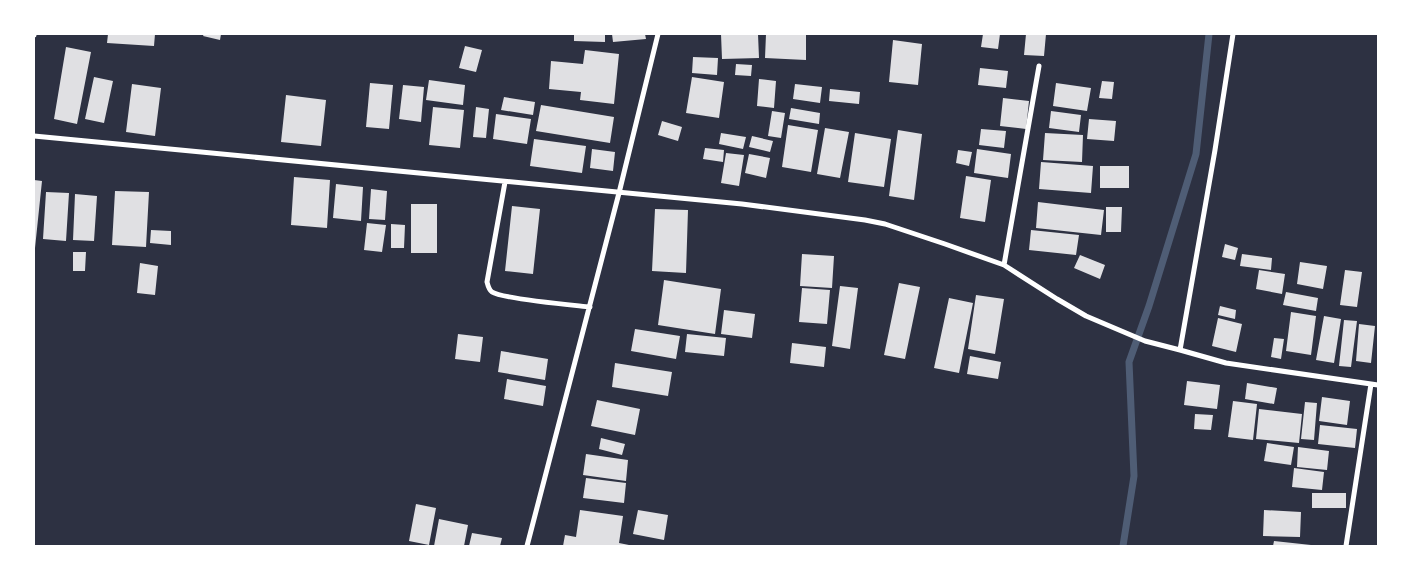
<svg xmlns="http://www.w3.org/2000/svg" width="1412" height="580" font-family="Overpass,sans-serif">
  <rect width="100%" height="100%" fill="#2d3142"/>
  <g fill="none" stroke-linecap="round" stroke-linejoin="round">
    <!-- stream -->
    <path stroke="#4f5d75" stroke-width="7" d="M1123,546l11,-70 -5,-114 20,-56 47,-152 13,-120"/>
  </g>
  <!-- building -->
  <path fill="#e0e0e3" d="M108,34h47l-1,12 -47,-3z
    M204,34h17l-1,6 -17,-4z
    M574,34h31v8l-31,-1z
    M612,34h33l1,5 -33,3z
    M721,34h37l1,24 -37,1z
    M766,34h40v26l-41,-2z
    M983,34h17l-2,15 -17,-2z
    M1026,34h20l-2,22 -20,-1z
    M893,40l29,4 -4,41 -29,-3z
    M465,46l17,4 -6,22 -17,-4z
    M66,47l25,5 -14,72 -23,-5z
    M585,50l34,4 -5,50 -34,-4 1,-8 -32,-3 2,-28 32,3z
    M693,57l25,1 -1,17 -25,-2z
    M736,64l16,1 -1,11 -16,-1z
    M980,68l28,3 -2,17 -28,-3z
    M94,77l19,4 -9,42 -19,-4z
    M692,77l32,5 -5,36 -33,-5z
    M759,79l17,2 -2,27 -17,-2z
    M429,80l36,5 -2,20 -37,-5z
    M1102,81l12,1 -2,17 -13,-1z
    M370,83l23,2 -4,44 -23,-2z
    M1056,83l35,5 -4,23 -34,-5z
    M132,84l29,4 -6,48 -29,-4z
    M795,84l27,3 -2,16 -27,-4z
    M403,85l21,2 -3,35 -22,-3z
    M830,89l30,3 -1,12 -30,-3z
    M286,95l40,5 -5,46 -40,-4z
    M504,97l31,5 -2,13 -32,-5z
    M1003,98l26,3 -3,28 -26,-3z
    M541,105l73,12 -4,26 -74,-12z
    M433,107l31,3 -4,38 -31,-3z
    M476,107l13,2 -3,29 -13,-1z
    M791,108l29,5 -1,11 -30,-5z
    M772,111l13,2 -4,25 -13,-2z
    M1051,111l30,4 -2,17 -30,-4z
    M496,114l35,5 -4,25 -34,-5z
    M1089,119l27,2 -2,20 -27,-2z
    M662,121l20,6 -4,14 -20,-6z
    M788,125l30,5 -7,42 -29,-5z
    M825,128l24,4 -9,46 -23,-4z
    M981,129l25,2 -2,17 -25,-3z
    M898,130l24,4 -8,66 -25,-4z
    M721,133l25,4 -3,12 -24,-5z
    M855,133l36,6 -7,48 -36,-5z
    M1045,133l38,2 -1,27 -39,-2z
    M752,136l21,5 -3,11 -21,-5z
    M534,139l52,7 -4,27 -52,-7z
    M705,148l19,2 -1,12 -20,-3z
    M592,149l23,3 -2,19 -23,-3z
    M977,149l34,5 -3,24 -34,-5z
    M958,150l14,2 -3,14 -13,-3z
    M726,153l18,2 -5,31 -18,-3z
    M749,154l21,4 -4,20 -21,-5z
    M1041,162l52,4 -2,27 -52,-4z
    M1100,166h29v22h-29z
    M966,176l25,4 -6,42 -25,-4z
    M294,177l36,3 -3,48 -36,-3z
    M34,180l8,1 -7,67 -1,-1z
    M336,184l27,3 -2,34 -28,-3z
    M371,189l16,2 -2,29 -16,-1z
    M115,191l34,1 -3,55 -34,-2z
    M46,192l23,1 -3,48 -23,-2z
    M75,194l22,2 -3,45 -21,-1z
    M1038,202l66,8 -3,25 -65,-7z
    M411,204h26v49h-26z
    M512,206l28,3 -7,65 -28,-3z
    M1106,207h16l-1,25h-15z
    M655,209l33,1 -2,63 -34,-2z
    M367,223l19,2 -4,27 -18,-2z
    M391,224l14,1 -1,23h-13z
    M151,230l20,1v14l-21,-2z
    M1031,230l48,5 -3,20 -47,-5z
    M1225,244l13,4 -3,12 -13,-3z
    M73,252h13l-1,19h-12z
    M802,254l32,2 -2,32 -32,-2z
    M1242,254l30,4 -1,12 -31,-4z
    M1080,255l25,10 -5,14 -26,-11z
    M1300,262l27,4 -4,23 -26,-5z
    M140,263l18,3 -3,29 -18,-2z
    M1259,270l26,4 -3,20 -26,-5z
    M1345,270l17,2 -5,35 -17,-2z
    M664,280l57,9 -6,45 -57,-9z
    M899,283l21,4 -15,72 -21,-4z
    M840,286l18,2 -8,61 -18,-3z
    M802,288l28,2 -3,34 -28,-2z
    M1286,292l32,6 -2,13 -33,-6z
    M976,295l28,4 -9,55 -27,-5z
    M949,298l24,5 -14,70 -25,-5z
    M1220,306l16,4 -1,9 -17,-4z
    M724,310l31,4 -3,24 -31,-4z
    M1291,312l25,4 -5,39 -25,-4z
    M1324,316l17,3 -7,44 -18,-3z
    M1218,318l24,6 -6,28 -24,-6z
    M1344,320l13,1 -6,46 -12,-1z
    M1359,324l16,2 -4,37 -15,-2z
    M635,329l45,7 -4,23 -45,-8z
    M458,334l25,3 -3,25 -25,-3z
    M687,334l39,4 -2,18 -39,-4z
    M1274,338l10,1 -3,20 -10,-2z
    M792,343l34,4 -2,20 -34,-4z
    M501,351l47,8 -3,21 -47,-8z
    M970,356l31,6 -3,17 -31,-5z
    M615,363l57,9 -4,24 -56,-9z
    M507,379l39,7 -3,20 -39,-7z
    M1187,381l33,4 -3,24 -33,-4z
    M1247,383l30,5 -3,16 -29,-5z
    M1322,397l28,4 -3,24 -28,-4z
    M597,400l43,9 -5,26 -44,-9z
    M1233,401l24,3 -4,36 -25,-3z
    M1305,402l12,1 -3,37 -13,-1z
    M1259,409l43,5 -3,29 -43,-4z
    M1195,414l18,1 -2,15 -17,-1z
    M1320,425l37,4 -2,19 -37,-4z
    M601,438l24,6 -3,11 -23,-6z
    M1267,443l27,4 -3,18 -27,-4z
    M1298,447l31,4 -2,19 -30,-3z
    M586,454l42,6 -2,21 -43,-6z
    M1294,468l30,4 -2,18 -30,-3z
    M586,478l40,5 -2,20 -41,-5z
    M1312,493h34v15h-34z
    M416,504l20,4 -7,37 -20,-4z
    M580,510l43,6 -4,27 15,3h-71l2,-11 11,2z
    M638,510l30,5 -4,25 -31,-6z
    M1264,510l37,2 -1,25 -37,-1z
    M439,519l29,6 -4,21h-30z
    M472,533l30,5 -2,8h-31z
    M1274,541l37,4v1h-38z"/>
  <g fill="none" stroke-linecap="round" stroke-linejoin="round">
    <!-- minor -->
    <path stroke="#fff" stroke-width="5" d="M34,35v-1
      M34,136l708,68 123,16 20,4 60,20 59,21 53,34 29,17 59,25 35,9 46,13 152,22
      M505,182l-18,100c1,4 2,8 5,10 11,7 80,13 98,15
      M1004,265l35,-199
      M1180,350l35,-200 18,-116
      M527,546l92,-353 39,-159
      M1346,546l25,-162"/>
  </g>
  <!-- border -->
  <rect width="1412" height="580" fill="none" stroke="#ffffff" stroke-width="70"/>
</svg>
